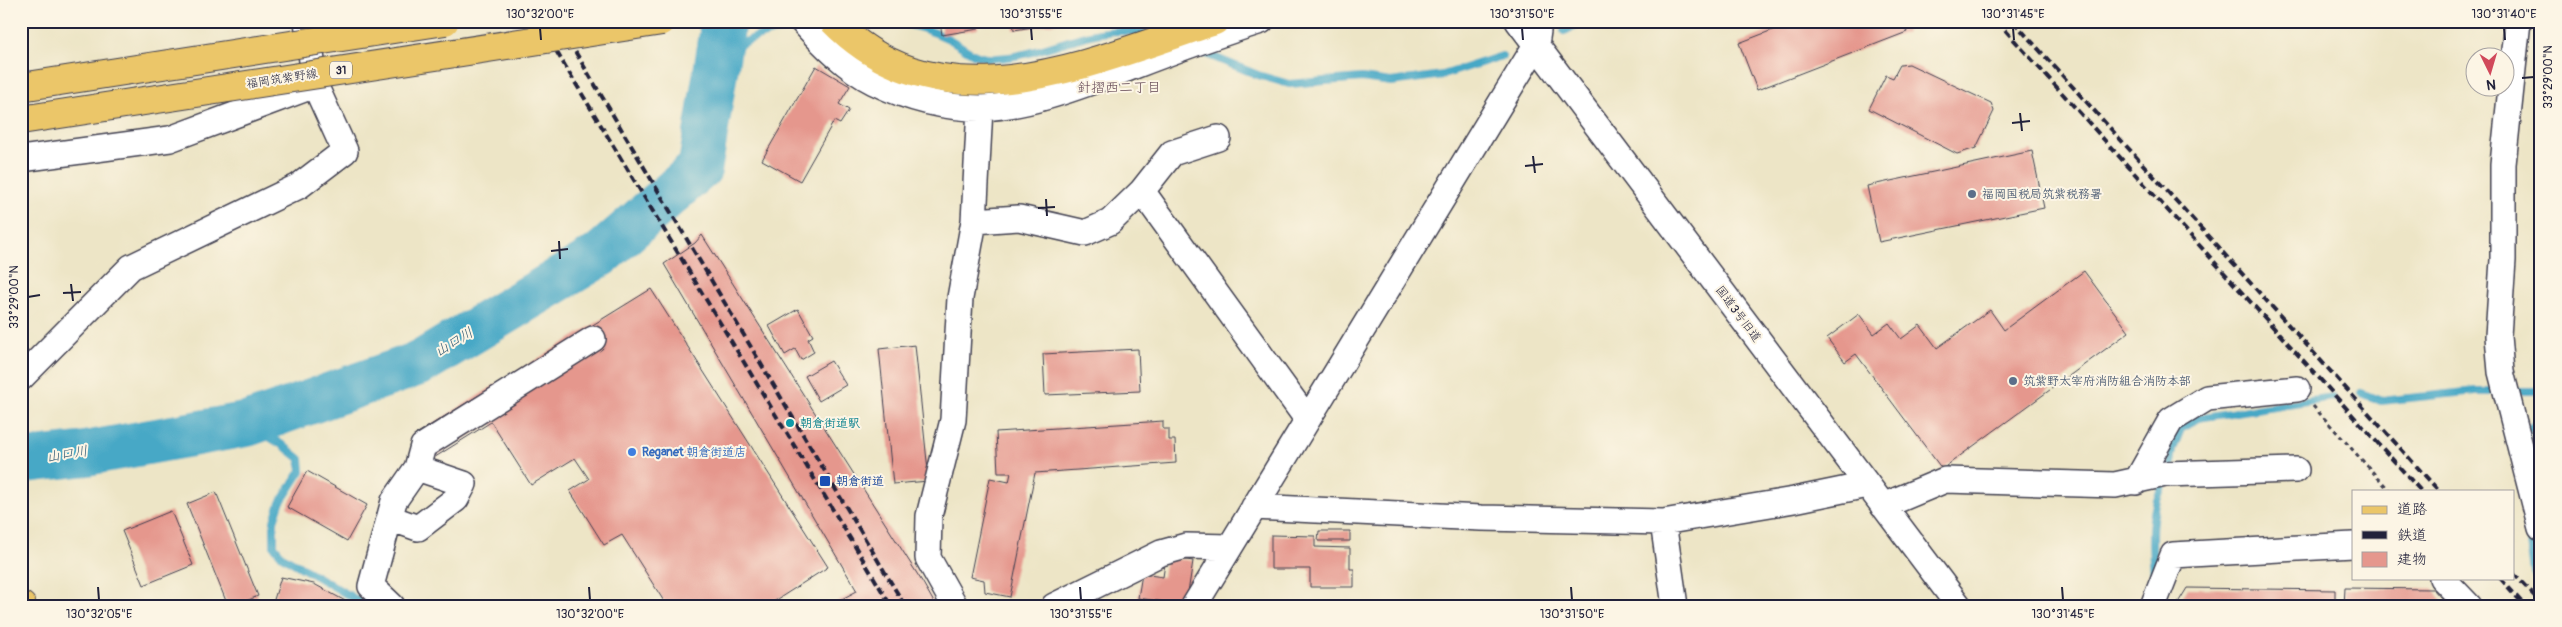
<svg xmlns="http://www.w3.org/2000/svg" width="2562" height="627" font-family="Pangolin,'Klee One',sans-serif">
  <rect width="100%" height="100%" fill="#fcf5e5"/>
  <filter id="ink" filterUnits="userSpaceOnUse"><feTurbulence type="fractalNoise" baseFrequency=".02" numOctaves="2"/><feDisplacementMap in="SourceGraphic" scale="10" xChannelSelector="R" yChannelSelector="G"/><feConvolveMatrix kernelMatrix="1 2 1 2 8 2 1 2 1" color-interpolation-filters="sRGB"/></filter>
  <filter id="wash" filterUnits="userSpaceOnUse"><feTurbulence type="fractalNoise" baseFrequency=".0096" numOctaves="4" result="noise"/><feDisplacementMap in="SourceGraphic" scale="20" xChannelSelector="R" yChannelSelector="G"/><feGaussianBlur stdDeviation="1.12" result="paint"/><feColorMatrix in="noise" values="0 0 0 0 0 0 0 0 0 0 0 0 0 0 0 0 0 1.4 0 .05"/><feComposite in="paint" operator="in"/></filter>
  <g filter="url(#wash)">
    <rect width="100%" height="100%" fill="#ede5c6"/>
    <g fill="none" stroke-linecap="round" stroke-linejoin="round">
      <!-- stream -->
      <path stroke="#46a8c6" stroke-width="8" d="M890,21c20,3 41,9 59,18 19,10 25,21 48,19 50,-2 102,-39 150,-23
        M1738,21h3
        M1564,31l25,-10
        M1196,50l62,25 31,9 73,-6 29,4 52,-7 59,-19
        M717,60c23,-19 46,-27 75,-33
        M2361,393l20,8 95,-10h65
        M248,424l36,22 16,13 1,12 -21,32 -6,18v25l8,10 85,50
        M2526,438l1,-8 14,-11
        M2170,469l3,-20 8,-20 17,-11 134,-21
        M2526,512l8,60 7,17
        M2152,580l2,-4c-3,-38 -5,-62 11,-97"/>
      <!-- river -->
      <path stroke="#46a8c6" stroke-width="45" d="M21,461l62,-7 165,-30 172,-61 180,-108 100,-87 22,-137 -2,-10"/>
    </g>
    <g id="blocks">
      <!-- building -->
      <path fill="#e5978d" d="M940,21h37l1,8 -36,6z
        M1013,21h51v1l-50,8z
        M1796,21h107l4,11 -150,58 -18,-47z
        M1909,64l82,39 3,8 -18,37 -19,6 -88,-45 17,-34 7,3 7,-13z
        M816,66l34,20 -11,18 10,6 -9,14 -6,-3 -34,60 -38,-21z
        M2032,151l12,57 -165,34 -12,-56z
        M702,235l221,348 13,23h-98l-2,-4 21,-11 -193,-327 31,-21z
        M2084,271l45,61 -187,137 -86,-115 -11,8 -18,-24 32,-24 15,20 15,-11 12,16 19,-14 17,23 53,-38 14,20z
        M651,289l177,278 -61,39h-100l-45,-71 -18,10 -34,-54 19,-12 -14,-21 -44,27 -40,-63 -59,37 -16,-25z
        M798,309l15,27 -5,3 6,13 -13,8 -6,-11 -10,6 -16,-29z
        M915,345l14,136 -36,3 -14,-135z
        M1138,349l2,42 -95,4 -2,-41z
        M831,361l15,24 -27,16 -14,-25z
        M1163,421v8h6v11h6l1,23 -141,10 -25,124 -25,-5 -1,-12 -14,-3 20,-99 19,4 2,-9h-13l-2,-41z
        M307,471l60,34 -20,36 -60,-34z
        M216,492l42,104 -24,10h-6l-41,-102z
        M171,511l22,54 -49,20 -22,-54z
        M1319,531h31v10h-32z
        M1271,535l44,1v11l35,1v21h4v18h-44v-18h-39z
        M1166,557l27,4 -7,44 -48,-7 4,-24 21,3z
        M281,577l33,7 35,19 -1,3h-76z
        M2187,588l148,2v16h-159z
        M2345,588l88,1 15,17h-104z
        M1085,597l25,5v4h-26z
        M1113,601l15,2 -2,3h-14z"/>
    </g>
  </g>
  <g filter="url(#ink)">
    <use href="#blocks" fill-opacity="0" stroke="#403f50" stroke-width="1"/>
    <g fill="none" stroke-linecap="round" stroke-linejoin="round">
      <defs>
        <path id="minor" d="M802,21c21,23 44,47 72,61 33,16 69,26 106,26 49,-1 103,-23 149,-40 44,-17 87,-33 132,-47
          M1518,21l441,585
          M2518,21l-15,143v96l-5,76 3,36 40,156
          M21,159l149,-20 145,-54
          M1142,191l165,228
          M974,221l45,-3 66,15 25,-11 32,-31 30,-38 46,-15
          M21,378l110,-111 168,-81 46,-35 -30,-66 -8,-64
          M2136,482l35,-62 36,-22 90,-9
          M1883,506l62,-26 170,5 50,-11 131,-4
          M1254,507l227,11 182,4 131,-22 73,-15
          M390,518l28,10 38,-29 8,-15 -47,-16
          M1663,522l12,84
          M2442,578l27,28
          M392,606l-21,-20 23,-85 23,-33 6,-22 170,-107
          M955,606l-27,-48 1,-42 24,-96 7,-122 14,-77 6,-113
          M1054,606l107,-53 25,-7 44,1
          M1194,606l342,-561 2,-14
          M2153,606l20,-51 180,-10"/>
        <path id="major" d="M833,21c109,111 257,41 382,0
          M21,606h1"/>
      </defs>
      <!-- minor casing -->
      <use href="#minor" stroke="#403f50" stroke-width="28"/>
      <!-- major casing -->
      <use href="#major" stroke="#403f50" stroke-width="30"/>
      <!-- path -->
      <path stroke="#403f50" stroke-width="3" stroke-dasharray="4 4" stroke-linecap="butt" d="M2313,406l77,85"/>
      <!-- minor -->
      <use href="#minor" stroke="#fff" stroke-width="25"/>
      <!-- major -->
      <use href="#major" stroke="#ebc669" stroke-width="28"/>
      <!-- rail -->
      <path stroke="#22223b" stroke-width="4" stroke-dasharray="8 4" stroke-linecap="butt" d="M538,21l353,585
        M557,21l348,585
        M1997,21l424,470
        M2013,21l426,470
        M2513,573l28,30
        M2500,578l25,28"/>
      <defs>
        <path id="major-bridge" d="M21,87l424,-66
          M21,120l641,-99"/>
      </defs>
      <!-- major-bridge casing -->
      <use href="#major-bridge" stroke="#403f50" stroke-width="30" stroke-linecap="butt"/>
      <!-- major-bridge -->
      <use href="#major-bridge" stroke="#ebc669" stroke-width="28"/>
    </g>
  </g>
  <!-- ticks -->
  <path fill="none" stroke="#22223b" stroke-width="2" d="M540,28l1,12M1031,28l1,12M1522,28l1,12M2013,28l1,12M2504,28l1,12M2522,78l12,-1M2020,113l2,18M2012,123l18,-2M1533,156l2,17M1525,166l18,-2M1046,199l1,17M1038,208l17,-1M559,241l1,18M551,251l17,-2M71,284l2,17M63,293l18,-1M28,297l12,-2M98,587l1,13M589,587l1,13M1080,587l1,13M1571,587l1,13M2062,587l1,13"/>
  <!-- markers -->
  <g fill="#5c6f8a" stroke="#fcf5e5" stroke-width="2">
    <circle cx="1972" cy="194" r="5"/>
    <circle cx="2013" cy="381" r="5"/>
  </g>
  <circle fill="#0f9aa8" stroke="#fcf5e5" stroke-width="2" cx="790" cy="423" r="5"/>
  <circle fill="#3f7fe0" stroke="#fcf5e5" stroke-width="2" cx="632" cy="452" r="5"/>
  <rect fill="#1a4fb4" stroke="#fcf5e5" stroke-width="2" x="819" y="475" width="12" height="12" rx="2.5"/>
  <g text-anchor="middle" dominant-baseline="central" stroke-width="4" stroke-linejoin="round" paint-order="stroke">
    <!-- shield labels -->
    <rect fill="#fcf5e5" stroke="#63616e" stroke-width="1" x="330" y="61.5" width="22" height="17" rx="4"/>
    <g font-size="11" font-weight="bold" fill="#22223b">
      <text x="341" y="70">31</text>
    </g>
    <!-- street labels -->
    <g font-size="12" fill="#22223b" stroke="#fcf5e5">
      <text transform="translate(282 79) rotate(-9)">福岡筑紫野線</text>
      <text transform="translate(1738 314) rotate(53)">国道3号旧道</text>
    </g>
    <!-- service labels -->
    <g font-size="12" font-weight="bold" fill="#4e5e75" stroke="#fcf5e5" text-anchor="start">
      <text x="1982" y="194">福岡国税局筑紫税務署</text>
      <text x="2023" y="381">筑紫野太宰府消防組合消防本部</text>
    </g>
    <!-- culture labels -->
    <g font-size="12" font-weight="bold" fill="#0d838f" stroke="#fcf5e5" text-anchor="start">
      <text x="800" y="423">朝倉街道駅</text>
    </g>
    <!-- shop labels -->
    <g font-size="12" font-weight="bold" fill="#366cbe" stroke="#fcf5e5" text-anchor="start">
      <text x="642" y="452">Reganet 朝倉街道店</text>
    </g>
    <!-- transit labels -->
    <g font-size="12" font-weight="bold" fill="#164399" stroke="#fcf5e5" text-anchor="start">
      <text x="836" y="481">朝倉街道</text>
    </g>
    <!-- neighbourhood labels -->
    <g font-size="14" fill="#664b58" stroke="#fcf5e5">
      <text x="1119" y="87">針摺西二丁目</text>
    </g>
    <!-- water labels -->
    <g font-size="14" font-style="italic" fill="#305873" stroke="#fcf5e5">
      <text transform="translate(454 342) rotate(-31)">山口川</text>
      <text transform="translate(67 454) rotate(-9)">山口川</text>
    </g>
  </g>
  <!-- margin -->
  <rect width="2562" height="627" fill="none" stroke="#fcf5e5" stroke-width="55"/>
  <!-- legend -->
  <rect x="2352" y="490" width="162" height="90" fill="#fcf5e5" stroke="#a5a1a1"/>
  <rect x="2362" y="506" width="25" height="8" fill="#ebc669" stroke="#a5a1a1"/>
  <text x="2397" y="514" font-size="15" fill="#22223b">道路</text>
  <rect x="2362" y="531" width="25" height="8" fill="#22223b" stroke="#a5a1a1"/>
  <text x="2397" y="540" font-size="15" fill="#22223b">鉄道</text>
  <rect x="2362" y="552" width="25" height="15" fill="#e5978d" stroke="#a5a1a1"/>
  <text x="2397" y="564" font-size="15" fill="#22223b">建物</text>
  <!-- north arrow -->
  <g transform="translate(2490 72) rotate(175)"><circle r="24" fill="#fcf5e5" stroke="#a5a1a1"/>
  <path d="M0-4L9 19L0 12L-9 19Z" fill="#d1495b"/>
  <text y="-8" font-size="14" font-weight="bold" text-anchor="middle" fill="#22223b">N</text>
  </g>
  <rect x="28" y="28" width="2506" height="572" fill="none" stroke="#22223b" stroke-width="2"/>
  <g font-size="12" text-anchor="middle" fill="#22223b">
    <text x="540" y="18">130°32'00"E</text>
    <text x="1031" y="18">130°31'55"E</text>
    <text x="1522" y="18">130°31'50"E</text>
    <text x="2013" y="18">130°31'45"E</text>
    <text x="2504" y="18">130°31'40"E</text>
    <text transform="translate(2548 77) rotate(-90)" y="4">33°29'00"N</text>
    <text transform="translate(14 297) rotate(-90)" y="4">33°29'00"N</text>
    <text x="99" y="618">130°32'05"E</text>
    <text x="590" y="618">130°32'00"E</text>
    <text x="1081" y="618">130°31'55"E</text>
    <text x="1572" y="618">130°31'50"E</text>
    <text x="2063" y="618">130°31'45"E</text>
  </g>
</svg>
